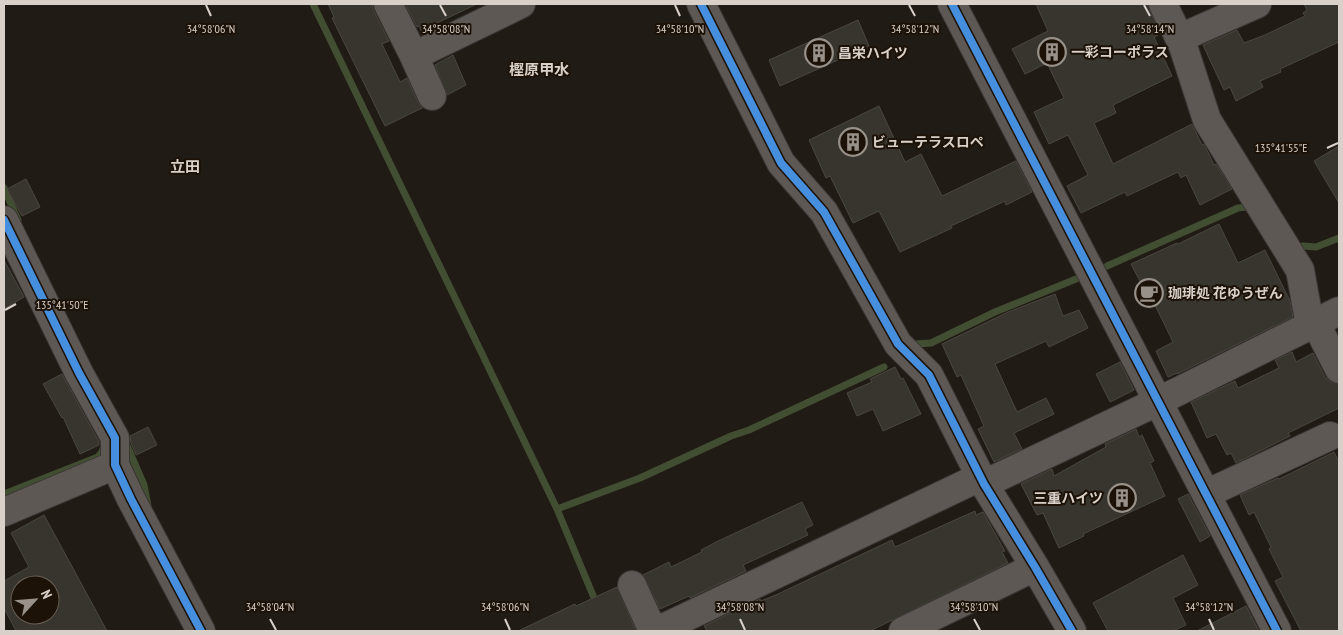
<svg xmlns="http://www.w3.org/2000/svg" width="1343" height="635" font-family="'PT Sans Narrow','Noto Sans JP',sans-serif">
  <rect width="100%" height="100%" fill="#211b15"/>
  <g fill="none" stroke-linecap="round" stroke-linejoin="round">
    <!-- stream -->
    <path stroke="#414e32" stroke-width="7" d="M313,4l244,505 40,96
      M4,188l14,32
      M1303,246l13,1 23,-9
      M1107,266l131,-58 10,-1
      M915,344l16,-1 64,-31 81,-33
      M125,441l19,44 4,21
      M4,494l94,-37 4,-5 2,-7
      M557,509l83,-31 91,-42 18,-6 135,-63"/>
  </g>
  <!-- building -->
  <path fill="#38342e" stroke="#4b4640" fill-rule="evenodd" d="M328,4h44l2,7 15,30 -7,3 18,38 7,-4 11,24 4,6 -37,18 -53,-108 2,-1z
    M405,4h72l-40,19 2,4 -16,7 -4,-8 -2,1z
    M1036,4h112l7,19 -3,1 6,11 -4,2 18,39 -59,29 3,8 -22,10 19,41 79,-40 10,21 2,-1 10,21 2,-1 16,25 -32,16 -14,-30 -5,3 -3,-6 -51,24 -2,-4 -44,21 -14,-27 21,-11 -20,-40 -19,9 -15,-32 30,-14 -17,-35 -22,11 -13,-25 36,-18z
    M1304,4h35v38l-59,27 1,3 -21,9 3,6 -27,14 -6,-14 -6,3 -21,-45 34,-15 7,13 21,-8 40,-19 -2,-3 4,-3z
    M858,20l11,26 -89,40 -11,-26z
    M453,55l13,30 -19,10 -12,-30z
    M879,106l26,56 16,-8 21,42 74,-35 16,31 -26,13 -1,-4 -54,25 1,2 -52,24 -21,-41 -26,12 -23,-47 -4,2 -17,-38z
    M1339,146v57l-25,-42z
    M26,179l14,28 -18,9 -15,-27z
    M1219,224l19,39 27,-13 25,51 3,16 -116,57v-1l-9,4 -12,-26 17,-9 -19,-39 -2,1 -21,-40 46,-21 1,1z
    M4,260l20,37 -20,12z
    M1055,294l8,22 16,-6 9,18 -39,19 -3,-6 -51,23 22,48 29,-14 8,16 -40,19 8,16 -28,13 -16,-33 6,-3 -23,-51 -4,2 -15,-33 66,-32z
    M1292,352l4,10 17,-9 12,24 6,5 8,2v24l-51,25 2,3 -54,27 -5,-10 -4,2 -11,-21 -9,4 -16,-36 44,-21 3,7 41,-20 -4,-8z
    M1120,362l14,28 -24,12 -14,-28z
    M895,367l6,12 2,-1 18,36 -38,17 -10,-22 -16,7 -10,-23 25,-11 -2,-3z
    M62,374l37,68v3l-19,9 -17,-37 -1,1 -19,-34z
    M148,427l9,18 -21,10 -5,-12 -1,-7z
    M1136,429l3,8 3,-2 12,26 -4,2 15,33 -82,38 1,2 -25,12 -16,-35 -6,2 -16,-31 31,-15 2,7 52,-29 -1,-3z
    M1334,452l5,10v169h-38l-26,-50 8,-4 -14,-28 2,-2 -17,-35 -5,3 -9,-20 38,-17 1,1z
    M1188,494l22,42 -10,6 -22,-43z
    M802,502l11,23 -8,4 3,6 -65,30 3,6 -56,27 -1,-2 -29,13 -17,-34 26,-13 2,5 31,-15 -1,-2 15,-8z
    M975,511l1,4 7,-3 22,39 -3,1 6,11 -138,68h-163l-3,-5 56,-27 1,2 17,-7 114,-54 3,7z
    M44,515l63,116h-91l-12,-23v-27l25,-14 -18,-34zM20,585h30v30h-30z
    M1183,555l15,30 -25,13 13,27 -13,6h-65l-15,-28z
    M617,587l19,44h-118l57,-27 1,2z
    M1246,606l13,25h-62z"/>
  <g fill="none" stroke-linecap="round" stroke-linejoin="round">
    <defs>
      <path id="minor" d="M388,4l26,52 107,-52
        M701,4l80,159 43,49 74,132 31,31 55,109 51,83 37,64
        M952,4l325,627
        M1163,4l20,42 24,74 93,150 10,55
        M1180,38l77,-34
        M414,56l18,40
        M4,220l75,153 36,65v27l16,34 70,132
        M1315,322l24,47
        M984,484l175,-83 180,-90
        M1206,494l124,-58
        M4,512l111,-47
        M632,585l21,46
        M657,631l323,-154
        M903,631l132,-64"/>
    </defs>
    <!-- minor casing -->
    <use href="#minor" stroke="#3b3633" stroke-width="30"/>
    <!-- minor -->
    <use href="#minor" stroke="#5d5854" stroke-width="28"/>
    <defs>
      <path id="cycleway" d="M701,4l80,159 43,49 74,132 31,31 55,109 51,83 37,64
        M952,4l325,627
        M4,220l75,153 36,65v27l16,34 70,132"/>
    </defs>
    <!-- cycleway casing -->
    <use href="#cycleway" stroke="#1d1207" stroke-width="11"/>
    <!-- cycleway -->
    <use href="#cycleway" stroke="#468fdf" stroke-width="8"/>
  </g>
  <!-- ticks -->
  <path fill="none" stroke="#d8d0c9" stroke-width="2" d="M206,5l5,11M440,5l6,11M675,5l5,11M909,5l6,11M1144,5l6,11M1327,148l11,-5M5,310l11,-6M270,619l6,11M505,619l5,11M740,619l5,11M974,619l6,11M1209,619l5,11"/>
  <!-- icons -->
  <defs>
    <symbol id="building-ring" viewBox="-11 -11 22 22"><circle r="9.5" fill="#1d1207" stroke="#98918a" stroke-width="1.5"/><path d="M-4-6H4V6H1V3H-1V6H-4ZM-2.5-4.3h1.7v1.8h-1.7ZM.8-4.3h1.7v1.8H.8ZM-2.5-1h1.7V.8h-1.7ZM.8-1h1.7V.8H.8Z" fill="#98918a"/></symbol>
    <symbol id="cafe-ring" viewBox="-11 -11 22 22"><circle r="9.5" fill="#1d1207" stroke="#98918a" stroke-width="1.5"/><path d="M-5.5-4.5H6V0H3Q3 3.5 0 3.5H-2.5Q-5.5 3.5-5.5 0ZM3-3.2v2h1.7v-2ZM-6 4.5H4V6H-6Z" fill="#98918a"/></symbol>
  </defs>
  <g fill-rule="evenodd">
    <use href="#building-ring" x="1036" y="36" width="32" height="32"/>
    <use href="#building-ring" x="803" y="37" width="32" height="32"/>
    <use href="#building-ring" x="837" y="126" width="32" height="32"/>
    <use href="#cafe-ring" x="1133" y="277" width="32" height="32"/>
    <use href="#building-ring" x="1106" y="482" width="32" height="32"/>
  </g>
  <g text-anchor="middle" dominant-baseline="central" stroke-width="4" stroke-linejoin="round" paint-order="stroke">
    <!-- poi labels -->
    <g font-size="14" font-weight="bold" fill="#d8d0c9" stroke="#1d1207" text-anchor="start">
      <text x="1071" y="52">一彩コーポラス</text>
      <text x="838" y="53">昌栄ハイツ</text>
      <text x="872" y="142">ビューテラスロペ</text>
      <text x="1168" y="293">珈琲処 花ゆうぜん</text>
      <text x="1103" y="498" text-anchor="end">三重ハイツ</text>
    </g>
    <!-- neighbourhood labels -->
    <g font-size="15" font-weight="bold" fill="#d8d0c9" stroke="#1d1207">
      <text x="539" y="69">樫原甲水</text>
      <text x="185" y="166">立田</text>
    </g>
  </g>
  <g font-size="12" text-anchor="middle" fill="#d8d0c9" stroke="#1d1207" stroke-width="4" stroke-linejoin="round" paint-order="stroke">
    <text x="211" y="33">34°58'06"N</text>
    <text x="446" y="33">34°58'08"N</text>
    <text x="680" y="33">34°58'10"N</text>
    <text x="915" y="33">34°58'12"N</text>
    <text x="1150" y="33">34°58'14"N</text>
    <text x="1281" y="152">135°41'55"E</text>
    <text x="62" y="309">135°41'50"E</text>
    <text x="270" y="611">34°58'04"N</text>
    <text x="505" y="611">34°58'06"N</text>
    <text x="740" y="611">34°58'08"N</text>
    <text x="974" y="611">34°58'10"N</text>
    <text x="1209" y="611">34°58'12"N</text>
  </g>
  <!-- border -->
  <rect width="1343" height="635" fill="none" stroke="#d8d0c9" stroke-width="10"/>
  <!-- north arrow -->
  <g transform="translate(35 600) rotate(64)"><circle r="24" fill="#1d1207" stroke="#685e55"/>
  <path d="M0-4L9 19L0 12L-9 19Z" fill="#98918a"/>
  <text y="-8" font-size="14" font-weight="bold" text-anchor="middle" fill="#d8d0c9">N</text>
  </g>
</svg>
